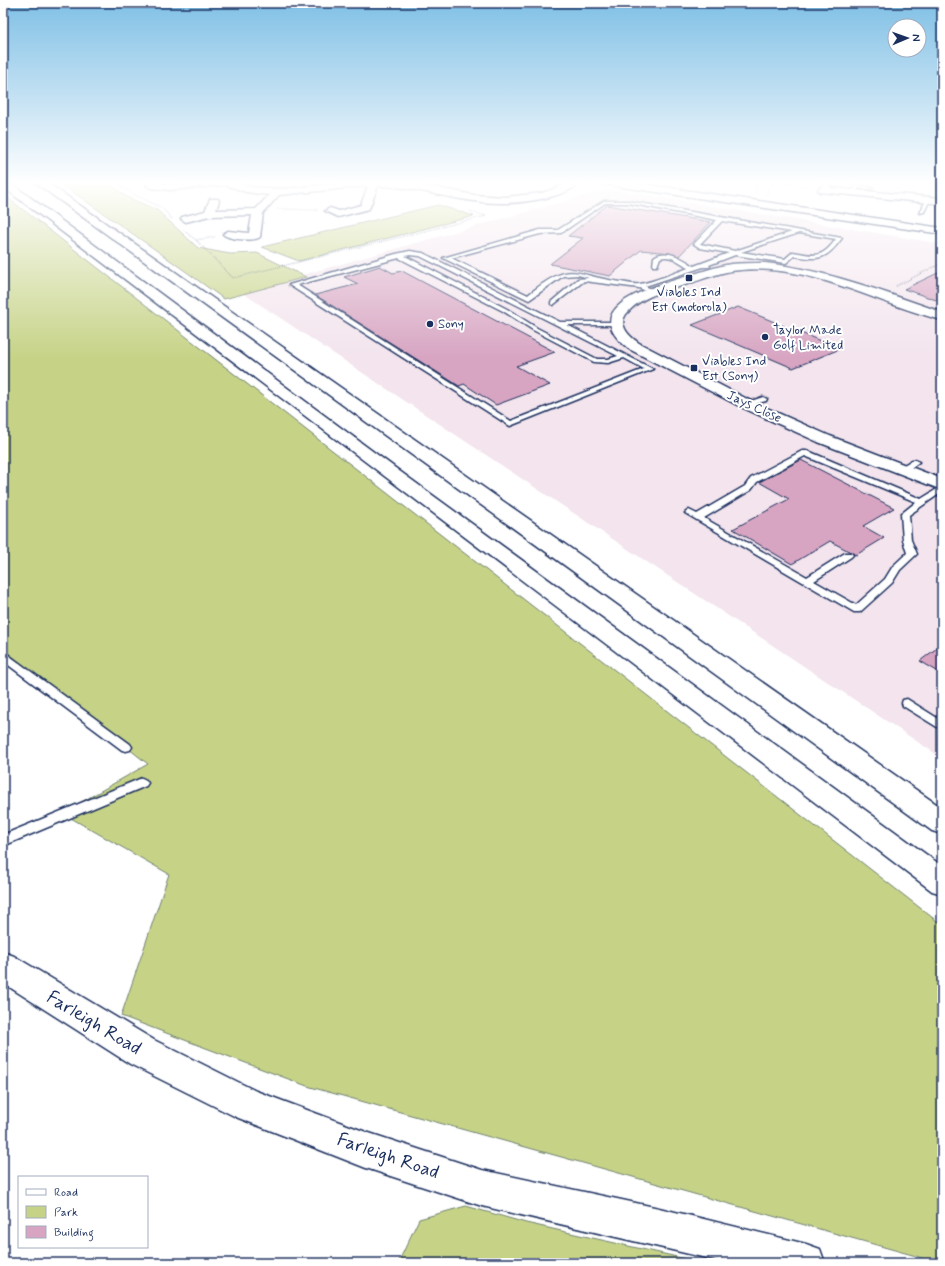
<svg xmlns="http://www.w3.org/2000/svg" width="945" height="1266" font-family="Mynerve,sans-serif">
  <rect width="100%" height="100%" fill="#fff"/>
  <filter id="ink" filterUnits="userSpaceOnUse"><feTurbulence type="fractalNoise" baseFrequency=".025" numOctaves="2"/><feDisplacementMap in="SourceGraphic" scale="8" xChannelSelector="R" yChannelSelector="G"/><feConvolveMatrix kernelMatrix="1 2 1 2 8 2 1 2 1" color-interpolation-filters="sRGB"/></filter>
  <g filter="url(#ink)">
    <!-- built -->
    <path fill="#f3e4ed" d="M609,189l333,55v514l-701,-466z"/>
    <!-- green -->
    <path fill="#c6d387" stroke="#708172" d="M57,181h48l24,17 28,12 41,38 32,6 27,-1 49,24 -82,22 -64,-46z
      M3,194l939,731v338h-7l-19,-7 -609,-170 -186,-70 48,-142 -107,-61 86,-49 -145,-115z
      M438,205l36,11 -175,45 -37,-14z
      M466,1206l60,17 178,40h-306l21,-44z"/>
    <!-- building -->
    <path fill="#d7a5c2" stroke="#1b2f5e" d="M607,205l104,17 -32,34 -9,-3 -29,-3 -31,26 -60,-12 33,-26 -15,-2z
      M380,266l13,7 9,-2 153,81 -39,14 34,19 -54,20 -32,-21 -5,2 -144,-91 43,-11 -14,-7z
      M942,271v31l-38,-13z
      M738,307l102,42 -47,19 -101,-43z
      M801,460l93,48 -31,18 21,12 -28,17 -26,-14 -38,23 -59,-35 56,-30 -30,-17z
      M942,644v30l-22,-13z"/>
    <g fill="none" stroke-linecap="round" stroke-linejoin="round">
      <defs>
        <path id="lane" d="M856,185l17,3 -2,1 -12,-1 -5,6h-4z
          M928,199l2,1 -6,12 -4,1 6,-13z
          M604,201h24l214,37c-16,22 -22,22 -48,18l-8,7 -51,-8 -26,10 1,2h-7l-58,19 10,5 1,1 -3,2 -14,-6 -55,-7 -31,24 -2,-1v-2l27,-23 11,-1 -11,-3 -15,1 -34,24 -86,-42 97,-28h18zM605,203h23l89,17 -23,24 6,4 29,5 -35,13c-11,-7 -27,-18 -40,-9l-1,9h4l3,-8c10,-4 20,4 29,10 -12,4 -39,15 -50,16 -5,1 -12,-1 -18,-2 -49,-6 -47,-24 -93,13l-77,-37 89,-24 21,-1zM722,221l70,11 -57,19 -35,-7zM799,233l37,6c-14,20 -21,17 -43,13l-8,7 -44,-7z
          M410,251l13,2 137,69h58l1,1 -3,2h-49l86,44 -143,57 -221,-141 107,-31zM410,255l10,1 198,100 -10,3h-11l-60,-31 -30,-19 -102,-53zM399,258l104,53 30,19 61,32 14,1 16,-5 20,11 -133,52 -214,-136z
          M763,397l4,2 -1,2 -20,5 -4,-2z
          M802,451h6l113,48 21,-13v6l-33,23 2,25 6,14 -17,16 -8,13 -32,29h-6l-169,-99 4,-3 8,4 48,-28 6,-8zM805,456l111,46 -15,12 2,26 4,13 -14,13 -8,13 -29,26 -42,-24 37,-24 2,-2 -2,-2h-6l-38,24 -103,-59 47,-28 6,-8z
          M912,460h3l4,2 -14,10h-6v-4z
          M3,652l4,2 123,90 2,3 -2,3 -4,1 -4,-1 -119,-89z
          M907,699l35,22v9l-39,-24 -1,-3 1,-3z
          M142,778l4,2 2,3 -2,3 -143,60v-11z"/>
        <path id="street" d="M201,181h33l17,6 32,2 77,-8h42l72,14 31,2 37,-4 15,-5 13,-7h12c-8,9 -21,13 -32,16 -25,6 -51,8 -76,4 -33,-4 -63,-15 -96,-15l-9,23 -31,8 -13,-6 5,-3 9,3 22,-6 7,-19 -89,9 -16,18 -3,24c-5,5 -33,2 -37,-3l5,-3 21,2 3,-18 -43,1 -23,6 -5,-3 1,-2 23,-6 5,-12h8l1,2 -3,9 40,-1 13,-14 -23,-3 -20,-7 -56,5 -19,-2 -5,-3 5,-3 19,2z
          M827,183l3,1 1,4 111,10v6l-122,-12 -2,-2 6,-6z
          M765,263c62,7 118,29 177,49v8c-69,-17 -137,-60 -211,-49 -16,3 -31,9 -46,14 -20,6 -43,11 -57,27 -12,12 1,24 11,31l112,58 79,35 112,43v11l-124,-48 -77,-35 -112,-58c-52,-40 17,-60 49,-70 18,-5 35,-12 53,-15 11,-1 23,-1 34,-1z"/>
        <path id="secondary" d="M597,181h26l319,47v6l-340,-50z
          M3,952l11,4 140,84 102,51 110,41 116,38 177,38 147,36 14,5 5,14h-97l-246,-57 -116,-38 -130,-51 -106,-53 -127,-81z"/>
        <path id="highway" d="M3,181h5l390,289 544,396v28l-10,-3 -929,-704z
          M33,181h12l897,627v26l-10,-3z"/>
      </defs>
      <!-- lane casing -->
      <use href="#lane" stroke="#1b2f5e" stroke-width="3"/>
      <!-- street casing -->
      <use href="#street" stroke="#1b2f5e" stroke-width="3"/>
      <!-- secondary casing -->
      <use href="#secondary" stroke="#1b2f5e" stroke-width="3"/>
      <!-- highway casing -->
      <use href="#highway" stroke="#1b2f5e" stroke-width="3"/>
      <!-- path -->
      <path stroke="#1b2f5e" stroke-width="1.5" stroke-dasharray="0.5 1.5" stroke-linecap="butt" d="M113,181l22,14 26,12 11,12
        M726,181l32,5
        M772,181l38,6
        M886,181l16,3
        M898,183l11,-2
        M755,193l4,-12
        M766,194l8,-13
        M278,209l39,1
        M183,230l13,10 37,38 253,-62 -17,-5
        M196,240l19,-3
        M896,286l46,-23"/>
      <!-- lane -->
      <use href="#lane" fill="#fff" fill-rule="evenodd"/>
      <!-- street -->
      <use href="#street" fill="#fff" fill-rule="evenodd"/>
      <!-- secondary -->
      <use href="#secondary" fill="#fff" fill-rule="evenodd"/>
      <!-- highway -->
      <use href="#highway" fill="#fff" fill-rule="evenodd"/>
    </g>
  </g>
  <!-- sky -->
  <linearGradient id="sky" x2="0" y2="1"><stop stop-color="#80c0e5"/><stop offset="0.51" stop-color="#fff"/><stop offset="1" stop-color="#fff" stop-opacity="0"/></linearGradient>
  <rect width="945" height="358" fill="url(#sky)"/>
  <!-- markers -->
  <g fill="#1b2f5e" stroke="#fff" stroke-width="1.5">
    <rect x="685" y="274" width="8" height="8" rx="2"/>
    <circle cx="430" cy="324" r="4"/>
    <circle cx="765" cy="337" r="4"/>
    <rect x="690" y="364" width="8" height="8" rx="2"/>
  </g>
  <g text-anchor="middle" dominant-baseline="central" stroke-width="4" stroke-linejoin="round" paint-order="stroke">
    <!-- far-poi labels -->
    <g font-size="13" fill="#1b2f5e" stroke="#fff" text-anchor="start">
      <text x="689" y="292" text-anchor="middle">Viables Ind<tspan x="689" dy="15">Est (motorola)</tspan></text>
      <text x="438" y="324">Sony</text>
      <text x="773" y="330">Taylor Made<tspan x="773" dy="15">Golf Limited</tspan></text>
      <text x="702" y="361">Viables Ind<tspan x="702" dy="15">Est (Sony)</tspan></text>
    </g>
    <!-- far-street labels -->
    <g font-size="13" fill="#1b2f5e" stroke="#fff">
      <text transform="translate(754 407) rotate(25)">Jays Close</text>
    </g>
    <!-- near-street labels -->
    <g font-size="19" fill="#1b2f5e" stroke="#fff">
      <text transform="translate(94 1023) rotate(31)">Farleigh Road</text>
      <text transform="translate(388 1156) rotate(19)">Farleigh Road</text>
    </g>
  </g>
  <!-- margin -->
  <rect width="945" height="1266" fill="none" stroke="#fff" stroke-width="16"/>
  <rect x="8" y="8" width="929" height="1250" fill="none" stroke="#1b2f5e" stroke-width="1.5" filter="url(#ink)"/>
  <!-- legend -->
  <rect x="18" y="1176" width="130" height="72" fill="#ffffff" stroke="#a4acbf"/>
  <rect x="26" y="1189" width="20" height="6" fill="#ffffff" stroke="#a4acbf"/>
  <text x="54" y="1196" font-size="12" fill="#1b2f5e">Road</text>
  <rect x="26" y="1206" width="20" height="12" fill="#c6d387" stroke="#a4acbf"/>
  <text x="54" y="1216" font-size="12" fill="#1b2f5e">Park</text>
  <rect x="26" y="1226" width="20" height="12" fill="#d7a5c2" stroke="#a4acbf"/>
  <text x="54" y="1236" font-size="12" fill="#1b2f5e">Building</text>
  <!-- north arrow -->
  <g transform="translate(907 38) rotate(88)"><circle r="19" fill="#ffffff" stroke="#a4acbf"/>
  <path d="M0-3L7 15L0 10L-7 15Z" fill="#1b2f5e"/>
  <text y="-6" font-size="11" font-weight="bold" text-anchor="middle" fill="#1b2f5e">N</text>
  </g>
</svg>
